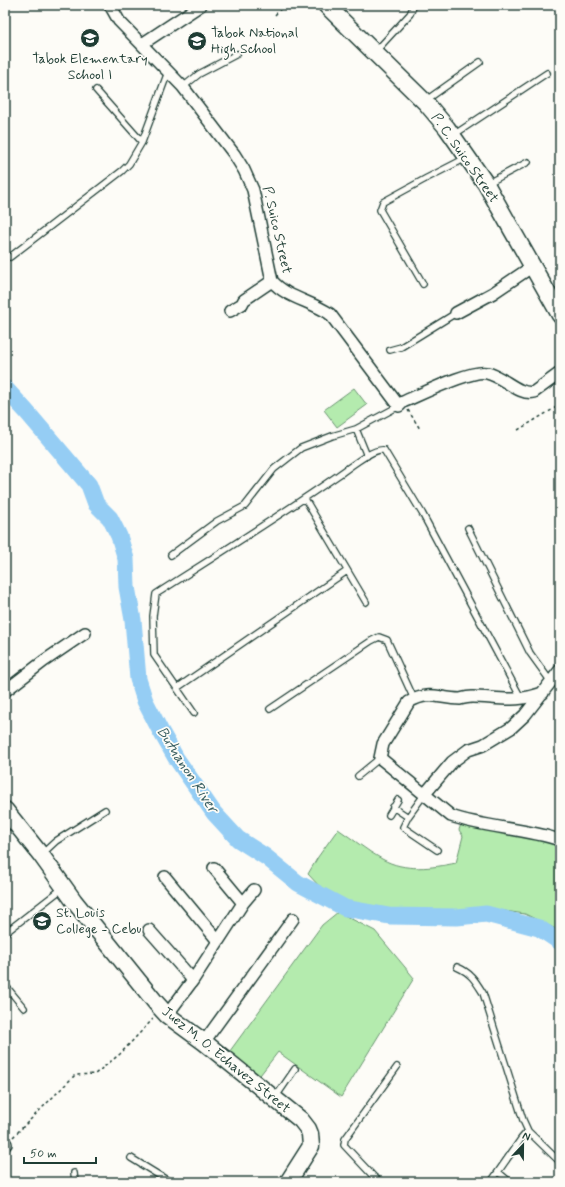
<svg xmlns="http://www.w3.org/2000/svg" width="565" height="1187" font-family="Mynerve,sans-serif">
  <rect width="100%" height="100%" fill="#fdfcf7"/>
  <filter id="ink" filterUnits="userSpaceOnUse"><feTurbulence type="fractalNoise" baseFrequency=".025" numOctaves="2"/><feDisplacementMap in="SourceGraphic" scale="8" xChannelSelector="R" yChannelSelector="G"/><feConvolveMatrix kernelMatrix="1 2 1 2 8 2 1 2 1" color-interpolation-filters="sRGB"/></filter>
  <g filter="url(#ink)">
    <!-- green -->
    <path fill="#b4ebae" stroke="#6a9471" d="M354,388l13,17 -30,22 -13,-17z
      M461,824l55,10 44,11v86l-35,-17 -41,-6 -31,5h-43l-47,-5 -15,-4 -28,-17 -12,-13 10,-17 20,-28c15,10 29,22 44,30 23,13 50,9 74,4l7,-27 -4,-6z
      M338,912l37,19 39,47 -73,119 -63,-45 -21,27 -30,-24 95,-130z"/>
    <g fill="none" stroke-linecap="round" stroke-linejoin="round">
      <!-- river -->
      <path stroke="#95cdf4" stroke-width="17" d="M5,388l21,23 63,74 7,19 14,14 9,18 7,23 1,28 6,33 5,59 7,22 15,29 16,28 38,55 24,26 28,18 32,26 47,25 44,8 68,1 29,-3 53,14 21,14"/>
      <defs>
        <path id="lane" d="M376,51l34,-37 4,-9
          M183,87l16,-13 38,-20
          M96,90l46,52
          M425,101l55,-39
          M454,137l4,-5 89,-59
          M488,183l40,-21
          M10,257l112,-86 7,-7 13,-22 26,-70
          M423,284l-43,-74 3,-8 44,-24 39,-20
          M390,350l11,-3 55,-34
          M356,429l11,27
          M305,499l61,103
          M468,528l62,125 21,29
          M171,555l46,-34 28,-15 29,-37 27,-21 31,-12 24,-7 43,-23
          M177,688l170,-117
          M270,709l101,-68 8,-4 8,3 27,59
          M194,713l-40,-58 -1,-39 3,-22c61,-39 122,-77 181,-118 11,-7 35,-28 47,-26l38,63 99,185
          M358,776l22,-18
          M424,795l-16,22 -5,10 34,23
          M393,807l15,10
          M389,815l9,-15
          M42,854l14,-13 49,-31
          M5,933l58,-45
          M457,967c14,6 18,13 26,26l40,127 5,11 -7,8 -30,43
          M5,985l19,23
          M275,1098l20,-29
          M528,1131l32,31
          M131,1158l39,24
          M498,1172l12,10
          M74,1173l1,9
          M374,1177l-30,-32 1,-6 52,-72
          M369,1182l5,-5 7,5"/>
        <path id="street" d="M110,5l9,16 64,66 51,67 10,16 9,20 19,91c15,17 39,20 58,33l69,92 4,-4c17,-7 68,-33 84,-29 16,3 32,23 47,19l26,-19
          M142,44l59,-39
          M230,311l12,-7 2,-4 28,-19
          M456,313l37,-20 40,-27
          M5,691l39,-30 41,-28
          M543,693c-11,3 -22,7 -34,6 -12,0 -24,-2 -37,-2 -4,0 -8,1 -12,2 -21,0 -30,-9 -51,3l-26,42 -3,14 71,58c35,12 73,12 109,24
          M424,795l28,-33 16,-12 15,-5 28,-17 14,-13 35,-45
          M214,868l29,35
          M165,877l53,64
          M149,930l44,50
          M167,1015l26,-35 50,-77 11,-13
          M204,1042l89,-123
          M5,1145l1,-1"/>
        <path id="secondary" d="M326,5l100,98 21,25 39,56 74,131
          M5,810l36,45 33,46 82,102 11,12 37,27 97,78 7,9 2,5 1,12 -23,36"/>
      </defs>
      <!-- lane casing -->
      <use href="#lane" stroke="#1f3d34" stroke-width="8"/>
      <!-- street casing -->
      <use href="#street" stroke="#1f3d34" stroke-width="14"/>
      <!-- secondary casing -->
      <use href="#secondary" stroke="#1f3d34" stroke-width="19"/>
      <!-- path -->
      <path stroke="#1f3d34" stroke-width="1.5" stroke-dasharray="3 3" stroke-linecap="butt" d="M275,15l9,-10
        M408,410l12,19
        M518,430l42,-25
        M13,1137l62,-62 20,-1 25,-20 33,-35"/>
      <!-- lane -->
      <use href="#lane" stroke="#fdfcf7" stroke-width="5.5"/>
      <!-- street -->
      <use href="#street" stroke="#fdfcf7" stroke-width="11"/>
      <!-- secondary -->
      <use href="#secondary" stroke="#fdfcf7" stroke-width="16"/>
    </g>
  </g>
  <!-- icons -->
  <defs>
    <symbol id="school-disc" viewBox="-11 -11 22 22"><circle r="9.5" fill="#1f3d34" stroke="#fdfcf7"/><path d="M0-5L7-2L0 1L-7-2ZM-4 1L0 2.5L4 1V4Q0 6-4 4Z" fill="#fff"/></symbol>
    <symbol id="university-disc" viewBox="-11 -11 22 22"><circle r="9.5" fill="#1f3d34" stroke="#fdfcf7"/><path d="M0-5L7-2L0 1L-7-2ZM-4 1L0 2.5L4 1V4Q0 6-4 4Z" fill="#fff"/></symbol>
  </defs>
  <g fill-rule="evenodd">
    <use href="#school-disc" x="79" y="27" width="22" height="22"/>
    <use href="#school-disc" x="186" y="30" width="22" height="22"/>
    <use href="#university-disc" x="31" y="910" width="22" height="22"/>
  </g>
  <g text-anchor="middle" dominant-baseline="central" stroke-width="3.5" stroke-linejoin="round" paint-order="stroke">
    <!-- poi labels -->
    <g font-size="14" fill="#1f3d34" stroke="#fdfcf7" text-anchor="start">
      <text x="211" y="33">Tabok National<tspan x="211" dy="16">High School</tspan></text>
      <text x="90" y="59" text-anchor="middle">Tabok Elementary<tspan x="90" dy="16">School I</tspan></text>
      <text x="56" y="913">St. Louis<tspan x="56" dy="16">College - Cebu</tspan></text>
    </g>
    <!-- street labels -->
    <g font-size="14" fill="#1f3d34" stroke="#fdfcf7">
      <text transform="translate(465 158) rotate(55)">P. C. Suico Street</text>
      <text transform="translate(277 230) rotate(77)">P. Suico Street</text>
      <text transform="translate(226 1060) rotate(39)">Juez M. O. Echavez Street</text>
    </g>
    <!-- water labels -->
    <g font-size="15" font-style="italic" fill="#3c6164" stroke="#fdfcf7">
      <text transform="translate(187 770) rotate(57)">Butuanon River</text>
    </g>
  </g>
  <!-- margin -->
  <rect width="565" height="1187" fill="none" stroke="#fdfcf7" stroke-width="20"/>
  <rect x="10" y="10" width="545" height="1167" fill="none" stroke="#1f3d34" stroke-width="1.5" filter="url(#ink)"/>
  <!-- north arrow -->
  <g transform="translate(523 1145) rotate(22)" stroke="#fdfcf7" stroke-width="3" paint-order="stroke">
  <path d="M0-3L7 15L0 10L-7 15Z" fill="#1f3d34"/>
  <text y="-6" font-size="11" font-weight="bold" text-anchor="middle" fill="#1f3d34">N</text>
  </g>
  <!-- scale -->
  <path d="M24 1157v6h72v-6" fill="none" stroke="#1f3d34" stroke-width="2"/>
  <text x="30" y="1157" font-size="12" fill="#1f3d34" stroke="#fdfcf7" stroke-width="3" paint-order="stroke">50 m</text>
</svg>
